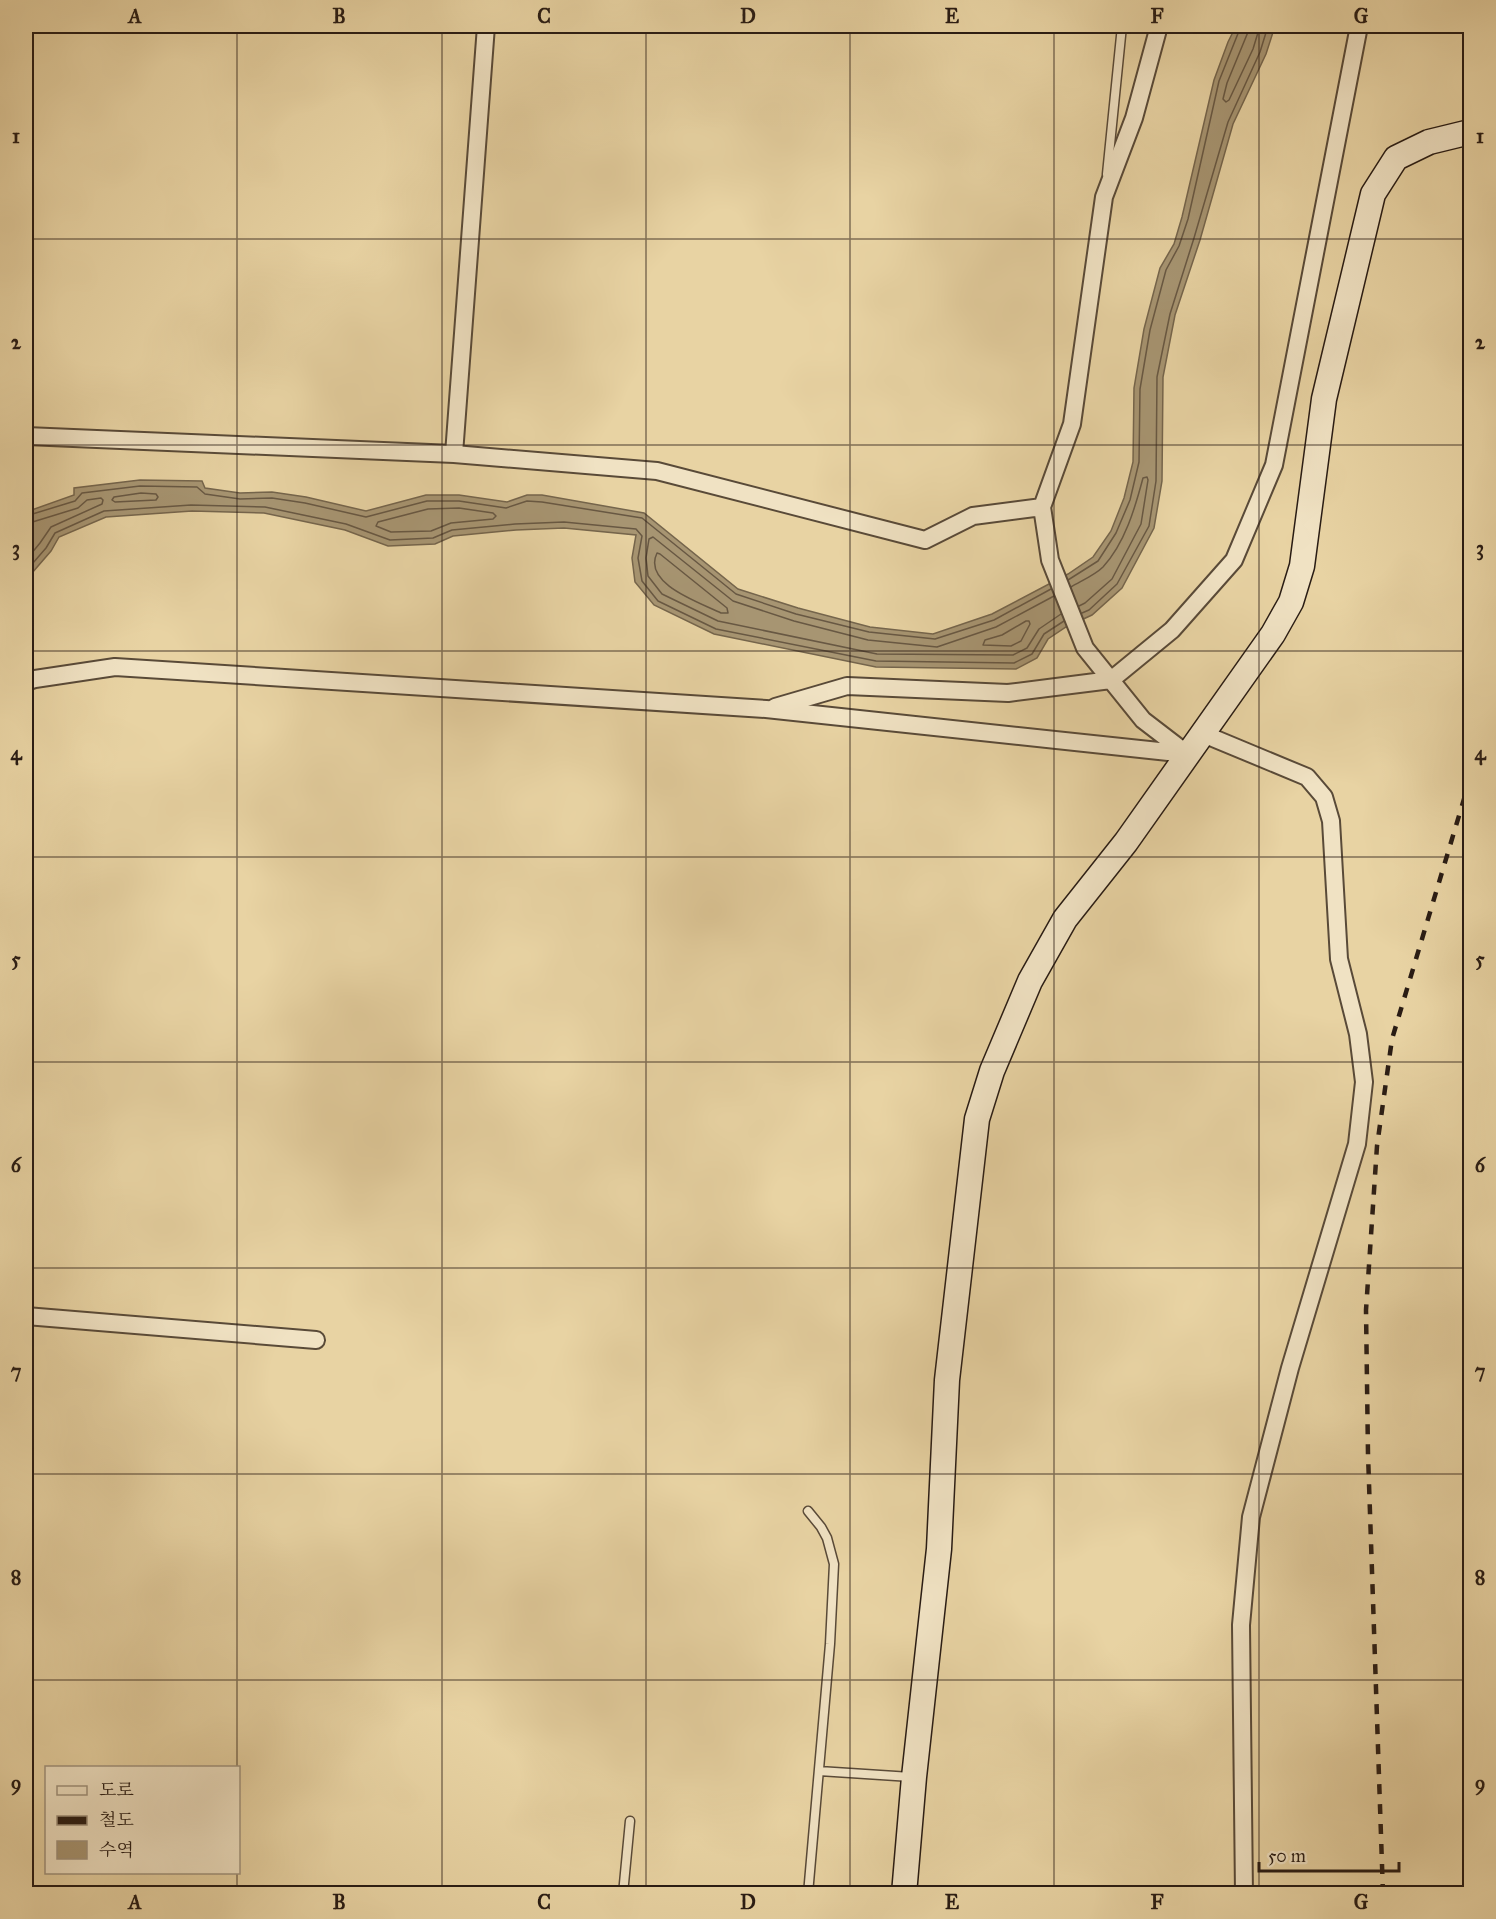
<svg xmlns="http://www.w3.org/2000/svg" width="1496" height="1919" font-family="'IM FELL Great Primer','Noto Serif KR',serif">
  <rect width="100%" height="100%" fill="#e8d3a3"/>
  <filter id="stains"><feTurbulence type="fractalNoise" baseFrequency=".00333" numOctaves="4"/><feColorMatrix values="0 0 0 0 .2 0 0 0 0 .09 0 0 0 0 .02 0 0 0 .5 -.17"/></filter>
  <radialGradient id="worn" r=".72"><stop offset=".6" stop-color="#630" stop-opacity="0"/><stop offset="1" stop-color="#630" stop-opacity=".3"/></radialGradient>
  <!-- water -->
  <path fill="#a79572" stroke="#75654c" stroke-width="1.5" d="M1236,26h39l-9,28 -33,70 -33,116 -25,75 -12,62 -1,104 -8,47 -32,60 -30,27 -26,12 -18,12 -11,19 -21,11 -140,-2 -162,-33 -60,-29 -19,-23 -3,-24 4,-23 -72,-7 -48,2 -63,6 -18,8 -47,2 -43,-16 -81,-17 -72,-2 -86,6 -47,20 -8,14 -25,29v-68l48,-17v-7l66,-8 62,1 3,7 35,5 32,-1 34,5 60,14 60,-16h33l48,7 20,-7h15l102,18 94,76 60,19 72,19 63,7 59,-20 76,-40 25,-17 18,-26 13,-33 9,-36 1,-74 10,-59 16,-61 14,-24 8,-27 32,-137 14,-38z"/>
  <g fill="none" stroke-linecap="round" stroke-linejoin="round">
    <!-- shore -->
    <path stroke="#685843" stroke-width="1.5" d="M1249,26l-1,6 -21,51 -4,16 3,3 3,-2 24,-51 7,-23
      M141,493l15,1 2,3 -2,3 -41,2 -3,-2 2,-3z
      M459,508l34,5 3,3 -3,3 -42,4 -20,8 -40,1 -15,-6 2,-4 50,-13z
      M26,516l49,-15 7,-8 58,-7 57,1 8,7 35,5 32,-1 33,5 61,14 61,-16h32l47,7 21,-7 15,1 100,16 94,76 60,20 73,18 66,7 59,-19 57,-31
      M26,524l52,-16 9,-8 14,-2 2,2 -1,4 -51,23 -11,16 -14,17
      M657,553l3,1 67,54 1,5h-7c-20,-10 -79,-29 -64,-60z
      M26,571l20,-23 9,-15 49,-22 87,-6 74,2 81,17 44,16 43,-2 19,-8 63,-6 49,-2 72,7 6,7 -4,22 4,23 16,20 58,28 160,32 138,2 18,-9 12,-20 20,-13
      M1068,580l30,-19 18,-28 14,-33 9,-38 1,-73 10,-59 16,-60 13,-24 9,-27 31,-138 22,-55
      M1071,587c10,-6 24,-12 32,-20 22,-24 32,-59 40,-89l4,-1 1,3 -7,44 -29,55 -27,24 -6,3
      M1054,596l-58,31 -59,20 -69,-7 -74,-19 -61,-20 -80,-64 -4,2 -3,19 2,18 14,18 56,27 159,33 136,1 14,-7 12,-19 22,-15
      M1082,613l7,-3 28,-26 32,-58 7,-45 1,-104 13,-63 24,-76 34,-116 32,-70 8,-26
      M1026,621h3l1,3 -9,17 -10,5 -28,-1 2,-5 17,-5z"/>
    <defs>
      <path id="lane" d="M1107,174l15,-148
        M819,1771l92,6
        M623,1894l7,-73
        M808,1894l22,-250 4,-80 -7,-26 -6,-11 -13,-16"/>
      <path id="street" d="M1159,26l-25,92 -30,79 -32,227 -30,83 8,53 35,88 58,72 43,33
        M26,436l428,18 203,17 268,69 48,-24 69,-9
        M454,454l32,-428
        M26,682l9,-3 80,-12 651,42 421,45
        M775,707l72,-21 161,7 103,-13 61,-50 62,-70 40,-95 85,-439
        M1201,733l106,44 17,20 7,24 8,138 19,75 6,48 -7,62 -67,224 -39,149 -10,108 3,269
        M26,1316l290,24"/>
      <path id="secondary" d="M904,1894l10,-117 25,-228 8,-169 30,-261 15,-48 38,-90 35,-62 61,-77 147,-208 18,-32 11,-36 22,-167 49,-205 23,-36 33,-16 41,-10"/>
    </defs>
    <!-- lane casing -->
    <use href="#lane" stroke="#594a38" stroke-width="11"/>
    <!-- street casing -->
    <use href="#street" stroke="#594a38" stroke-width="20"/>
    <!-- secondary casing -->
    <use href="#secondary" stroke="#291c14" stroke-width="27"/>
    <!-- lane -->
    <use href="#lane" stroke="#f0e2c3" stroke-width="8"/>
    <!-- street -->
    <use href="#street" stroke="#f0e2c3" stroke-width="16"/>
    <!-- secondary -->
    <use href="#secondary" stroke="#f0e2c3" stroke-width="24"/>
    <!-- rail -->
    <path stroke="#291c14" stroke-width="4.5" stroke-dasharray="10 10" stroke-linecap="butt" d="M1383,1894l-15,-440 -2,-144 11,-164 15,-107 78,-260"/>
  </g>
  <!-- grid -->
  <path fill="none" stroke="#291c14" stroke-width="1.5" stroke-opacity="0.55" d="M237,26v1742M442,26v1868M646,26v1868M850,26v1868M1054,26v1868M1259,26v1868M26,239h1444M26,445h1444M26,651h1444M26,857h1444M26,1062h1444M26,1268h1444M26,1474h1444M26,1680h1444M237,1872v22"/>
  <!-- margin -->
  <rect width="1496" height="1919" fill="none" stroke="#e8d3a3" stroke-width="66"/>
  <!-- legend -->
  <rect x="45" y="1766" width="195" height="108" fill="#f0e2c3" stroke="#a0937d" stroke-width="1.5"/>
  <rect x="57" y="1786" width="30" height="9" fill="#f0e2c3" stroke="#a0937d" stroke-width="1.5"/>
  <text x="99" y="1796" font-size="18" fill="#291c14">도로</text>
  <rect x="57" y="1816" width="30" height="9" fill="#291c14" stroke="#a0937d" stroke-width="1.5"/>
  <text x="99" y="1826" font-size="18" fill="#291c14">철도</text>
  <rect x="57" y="1841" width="30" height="18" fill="#a79572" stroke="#a0937d" stroke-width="1.5"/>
  <text x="99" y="1856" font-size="18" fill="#291c14">수역</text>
  <!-- scale -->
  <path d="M1259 1862v9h140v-9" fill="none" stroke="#291c14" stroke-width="3"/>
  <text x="1268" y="1862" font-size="18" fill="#291c14" stroke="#f0e2c3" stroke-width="4.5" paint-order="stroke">50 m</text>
  <rect x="33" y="33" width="1430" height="1853" fill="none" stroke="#291c14" stroke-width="2"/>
  <g font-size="20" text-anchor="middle" font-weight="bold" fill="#291c14">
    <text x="135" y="23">A</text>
    <text x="339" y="23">B</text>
    <text x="544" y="23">C</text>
    <text x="748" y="23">D</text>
    <text x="952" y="23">E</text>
    <text x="1157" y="23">F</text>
    <text x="1361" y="23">G</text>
    <text x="16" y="143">1</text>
    <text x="1480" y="143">1</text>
    <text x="16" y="349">2</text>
    <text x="1480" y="349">2</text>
    <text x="16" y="555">3</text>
    <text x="1480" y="555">3</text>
    <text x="16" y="760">4</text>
    <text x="1480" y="760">4</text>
    <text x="16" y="966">5</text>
    <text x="1480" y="966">5</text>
    <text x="16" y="1172">6</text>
    <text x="1480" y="1172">6</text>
    <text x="16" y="1378">7</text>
    <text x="1480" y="1378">7</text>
    <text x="16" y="1584">8</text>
    <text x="1480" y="1584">8</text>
    <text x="16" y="1790">9</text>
    <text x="1480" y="1790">9</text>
    <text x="135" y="1909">A</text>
    <text x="339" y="1909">B</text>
    <text x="544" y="1909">C</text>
    <text x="748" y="1909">D</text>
    <text x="952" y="1909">E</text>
    <text x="1157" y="1909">F</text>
    <text x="1361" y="1909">G</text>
  </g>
  <rect width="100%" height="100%" filter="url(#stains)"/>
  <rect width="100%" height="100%" fill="url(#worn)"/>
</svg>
